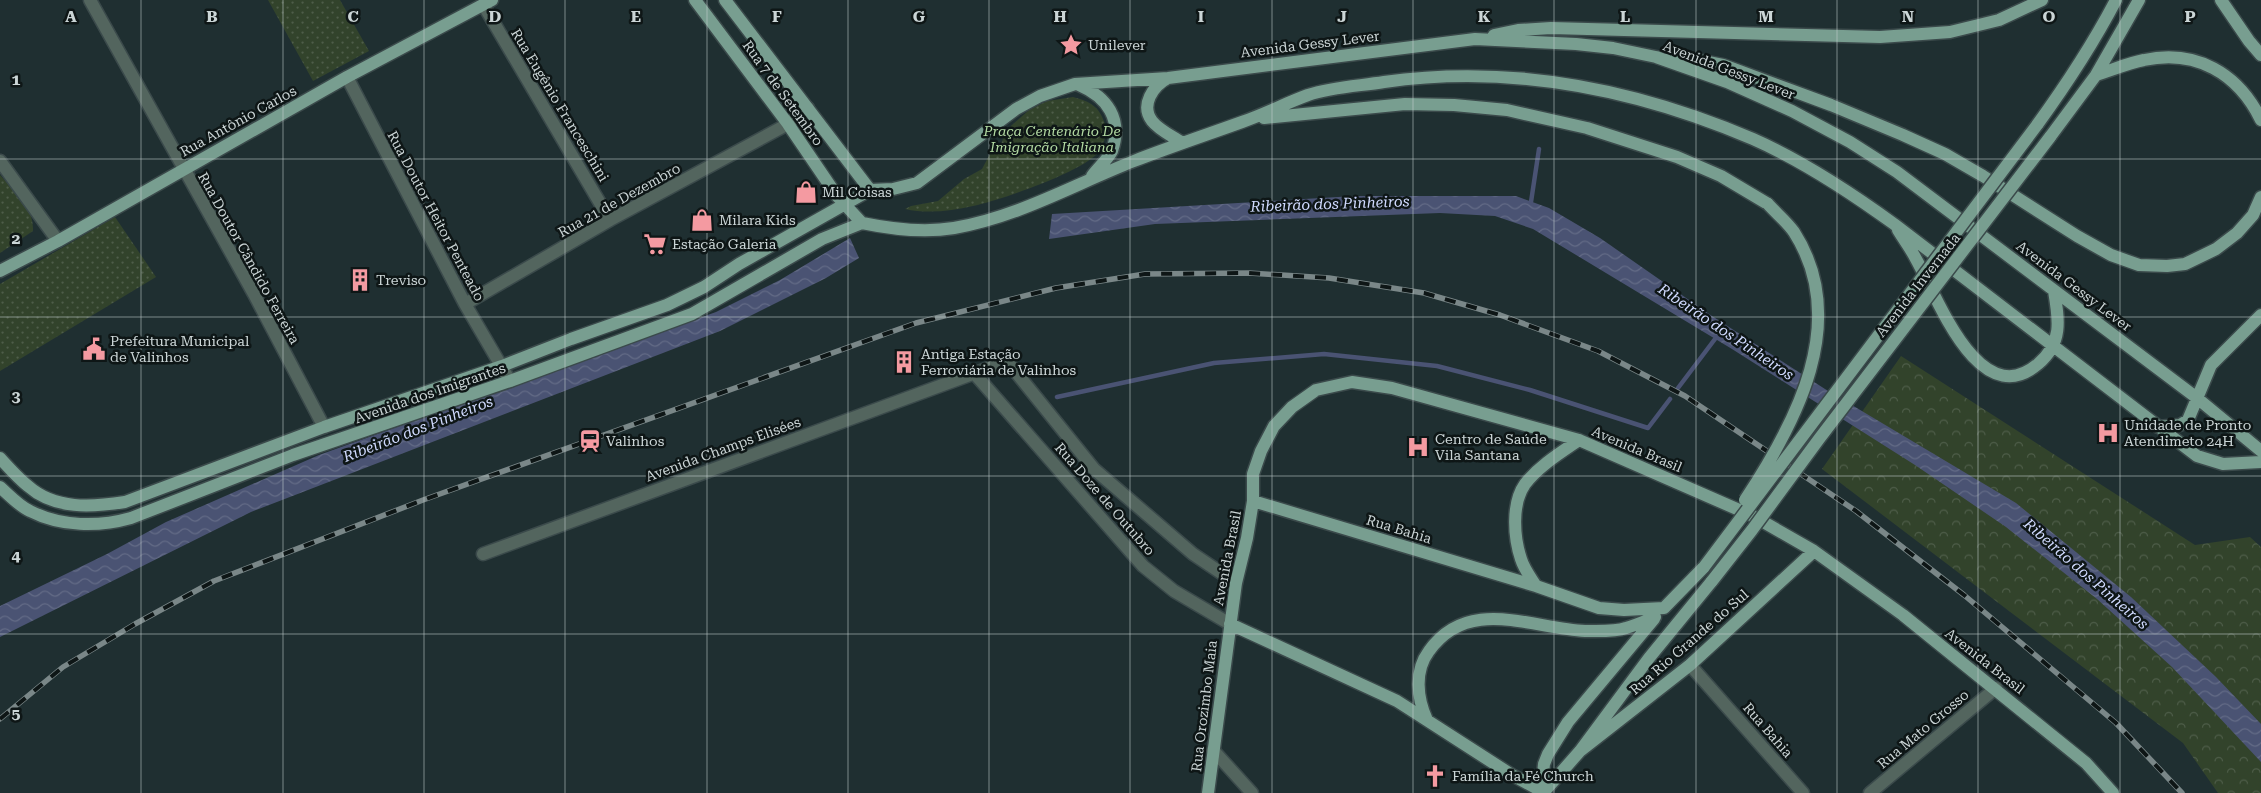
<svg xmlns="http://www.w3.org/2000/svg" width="2261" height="793" font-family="'Roboto Serif',serif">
  <defs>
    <pattern id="green-dots" width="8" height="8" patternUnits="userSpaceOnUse" patternTransform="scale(1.25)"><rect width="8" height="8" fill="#32432b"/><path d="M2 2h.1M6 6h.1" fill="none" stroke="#4e5d49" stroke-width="1.8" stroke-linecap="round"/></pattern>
    <pattern id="forest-crowns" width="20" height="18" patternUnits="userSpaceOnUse" patternTransform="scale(1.25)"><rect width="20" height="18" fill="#32432b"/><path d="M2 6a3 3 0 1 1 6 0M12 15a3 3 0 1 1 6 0" fill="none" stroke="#4e5d49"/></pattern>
    <pattern id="water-waves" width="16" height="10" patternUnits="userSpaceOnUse" patternTransform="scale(1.25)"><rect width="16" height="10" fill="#4a5373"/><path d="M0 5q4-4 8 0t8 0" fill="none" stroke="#636b86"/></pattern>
  </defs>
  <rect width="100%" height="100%" fill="#1f2f31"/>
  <!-- green -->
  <path fill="url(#green-dots)" d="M268,0h72l29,51 -56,30z
    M1073,97c18,5 26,9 32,27 3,7 -1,20 -5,26 -11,20 -102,51 -127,56 -22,5 -46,8 -68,3l6,-3 27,-5 26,-22 18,-10 9,-17 11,-10 3,-11 24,-21 18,-9z
    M0,175c15,17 34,32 33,56l-33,22z
    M115,217l41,60 -156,94v-87z"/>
  <!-- forest -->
  <path fill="url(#forest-crowns)" d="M1901,356l294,189 55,-8 11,10v246h-43l-35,-50 -361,-274z"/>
  <!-- water -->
  <path fill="url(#water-waves)" d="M1355,196h161l33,12 51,30 112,78 113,73 191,114 115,94 85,80 45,47v38l-89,-95 -75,-68 -91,-72 -91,-62 -183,-116 -199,-120 -38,-13 -55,-3 -285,11 -106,15 3,-25z
    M850,238l9,20 -33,20 -106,53 -469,181 -251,125v-31l107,-52 59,-32 153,-67 397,-143 64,-32z"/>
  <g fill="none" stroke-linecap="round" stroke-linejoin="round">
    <!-- stream -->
    <path stroke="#4a5373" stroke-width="4.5" d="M1531,202l8,-53
      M1678,388l37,-49
      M1057,397l157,-34 110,-9 113,12 93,24 118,38 22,-29"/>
    <defs>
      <path id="minor" d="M90,0l164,294 70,133
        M484,6l126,214
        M347,77l118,227 45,77
        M0,161l58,80
        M465,304l145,-84 178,-96 20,-16
        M974,373l169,193 31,25 56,33
        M483,554l522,-192 6,4 83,103 99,85 43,29
        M1690,665l113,128
        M1213,750l39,43
        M1870,793l126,-105"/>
      <path id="major" d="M695,0l93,124 49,72 25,27
        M725,0l145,190
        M2221,0l28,41 12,14
        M1494,35l24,-5 33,-2 329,9 70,-5 49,-12 43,-20
        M1671,58l27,2 25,5 108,40 72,30 42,19 38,22 94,60 34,19 28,10 28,1 18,-2 31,-15 21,-16 16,-18 8,-18
        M2096,75c16,-5 32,-12 48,-15 52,-11 94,13 117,60
        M1168,78c-15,8 -28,27 -16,43 7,9 20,15 29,21
        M1079,85c28,12 44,34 33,66 -4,8 -14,17 -20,25
        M1264,118l141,-14 49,1 53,5 80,18 90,29 44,19 47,28
        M2037,125c29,-40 56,-81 79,-125
        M2050,137l46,-62 43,-75
        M862,223c29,6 62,10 92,5 64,-11 121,-44 180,-67 36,-14 72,-26 108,-39 23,-8 44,-19 66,-27 24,-8 51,-9 76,-13 127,-18 252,7 369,57 50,22 97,53 141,85l303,232 26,8 38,-2
        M1898,230c6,10 13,19 18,29 21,37 63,155 122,105 25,-21 21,-44 16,-73
        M0,271l58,-30 289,-164 145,-77
        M2158,427l22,-2 8,-5 23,-55 50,-50
        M0,458c9,10 18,20 28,28 27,24 64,21 97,16l199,-75 178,-61 69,-27 96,-34 37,-18 35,-23 131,-74 23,-1 24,-6 99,-74 24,-13 35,-12 93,-6 307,-39 101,5 37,4 43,9 71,25 65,29 58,31 47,30 300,226 64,53
        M0,487c9,8 19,19 30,24 31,16 69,16 101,7l162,-63 217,-74 182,-67 130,-75 40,-16
        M1253,501l283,85 63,22 25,2 40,-2 40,-41
        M1536,586c-5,-8 -12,-17 -15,-27 -7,-21 -10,-55 4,-75 14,-18 35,-31 54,-44
        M1230,624l167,77 115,74 24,13 4,5
        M1427,720c-10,-22 -13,-49 2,-69 39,-55 101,-23 156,-20 12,0 30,1 41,-3 10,-3 19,-7 29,-11
        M1580,751l110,-86 124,-114
        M1208,793l28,-210 11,-45 6,-37v-27l8,-23 13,-25 18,-19 24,-17 36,-8 40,6 187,52 174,76 61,35 89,64 183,148 27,30
        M1541,793l3,-29 4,-10 20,-32 86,-103
        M1543,793l37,-42 69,-93 63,-77"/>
    </defs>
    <!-- minor casing -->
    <use href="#minor" stroke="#3b4a4b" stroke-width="15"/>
    <!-- major casing -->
    <use href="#major" stroke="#3b4a4b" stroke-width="15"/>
    <!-- minor -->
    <use href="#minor" stroke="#53655e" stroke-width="12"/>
    <!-- major -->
    <use href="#major" stroke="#789e90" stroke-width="12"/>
    <defs>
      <path id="rail" d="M0,719l63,-52 72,-43 79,-43 209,-81 493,-177 140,-35 89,-14 104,-1 80,5 95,15 76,22 98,36 87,45 171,115 108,84 152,128 66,70"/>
    </defs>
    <!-- rail casing -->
    <use href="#rail" stroke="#7a8788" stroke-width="5.5"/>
    <!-- rail -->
    <use href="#rail" stroke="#0e1616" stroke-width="4" stroke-dasharray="11" stroke-linecap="butt"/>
    <defs>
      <path id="major-bridge" d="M1745,500c51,-77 106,-179 49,-268 -7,-10 -18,-19 -26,-28
        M1704,567l333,-442
        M1712,581l40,-51 67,-91 231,-302"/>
    </defs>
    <!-- major-bridge casing -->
    <use href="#major-bridge" stroke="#3b4a4b" stroke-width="15" stroke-linecap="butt"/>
    <!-- major-bridge -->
    <use href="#major-bridge" stroke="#789e90" stroke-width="12"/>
  </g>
  <!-- grid -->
  <path fill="none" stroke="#cbd5d6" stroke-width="1" stroke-opacity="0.55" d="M141,0v793M283,0v793M424,0v793M565,0v793M707,0v793M848,0v793M989,0v793M1130,0v793M1272,0v793M1413,0v793M1554,0v793M1696,0v793M1837,0v793M1978,0v793M2120,0v793M0,159h2261M0,317h2261M0,476h2261M0,634h2261"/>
  <!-- icons -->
  <defs>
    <symbol id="sight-bare" viewBox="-9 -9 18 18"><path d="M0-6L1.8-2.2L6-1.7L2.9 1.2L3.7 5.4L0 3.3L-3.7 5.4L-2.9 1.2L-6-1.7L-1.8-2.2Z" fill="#f49aa1" stroke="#0e1616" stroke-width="2.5" paint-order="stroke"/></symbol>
    <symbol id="shop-bare" viewBox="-9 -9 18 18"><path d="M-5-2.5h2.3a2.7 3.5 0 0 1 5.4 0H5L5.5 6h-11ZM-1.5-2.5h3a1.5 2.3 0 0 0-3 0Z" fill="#f49aa1" stroke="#0e1616" stroke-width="2.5" paint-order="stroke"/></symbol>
    <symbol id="supermarket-bare" viewBox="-9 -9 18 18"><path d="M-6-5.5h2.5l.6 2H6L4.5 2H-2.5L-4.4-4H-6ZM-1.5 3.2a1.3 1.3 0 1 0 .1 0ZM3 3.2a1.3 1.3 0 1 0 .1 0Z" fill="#f49aa1" stroke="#0e1616" stroke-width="2.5" paint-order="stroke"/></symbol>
    <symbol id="building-bare" viewBox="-9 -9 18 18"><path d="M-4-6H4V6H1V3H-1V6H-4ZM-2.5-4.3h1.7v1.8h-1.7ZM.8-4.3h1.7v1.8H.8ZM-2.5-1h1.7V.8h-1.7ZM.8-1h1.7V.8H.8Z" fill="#f49aa1" stroke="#0e1616" stroke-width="2.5" paint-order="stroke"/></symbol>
    <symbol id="civic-bare" viewBox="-9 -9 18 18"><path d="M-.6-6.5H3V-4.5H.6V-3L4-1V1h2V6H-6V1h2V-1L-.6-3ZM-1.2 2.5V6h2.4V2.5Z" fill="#f49aa1" stroke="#0e1616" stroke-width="2.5" paint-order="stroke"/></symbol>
    <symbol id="hospital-bare" viewBox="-9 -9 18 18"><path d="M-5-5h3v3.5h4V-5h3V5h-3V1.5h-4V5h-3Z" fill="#f49aa1" stroke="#0e1616" stroke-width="2.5" paint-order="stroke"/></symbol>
    <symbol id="station-bare" viewBox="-9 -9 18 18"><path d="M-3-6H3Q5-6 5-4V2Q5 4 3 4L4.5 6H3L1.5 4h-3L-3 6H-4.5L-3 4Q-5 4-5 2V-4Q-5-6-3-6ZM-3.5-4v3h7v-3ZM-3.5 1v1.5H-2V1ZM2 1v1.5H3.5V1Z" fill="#f49aa1" stroke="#0e1616" stroke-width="2.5" paint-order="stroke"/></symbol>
    <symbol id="church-bare" viewBox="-9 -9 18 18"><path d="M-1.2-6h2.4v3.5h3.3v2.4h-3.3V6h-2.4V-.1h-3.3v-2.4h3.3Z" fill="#f49aa1" stroke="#0e1616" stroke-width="2.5" paint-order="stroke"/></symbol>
  </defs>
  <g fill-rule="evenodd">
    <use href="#sight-bare" x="1055" y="29" width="32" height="32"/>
    <use href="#shop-bare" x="790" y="176" width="32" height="32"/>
    <use href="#shop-bare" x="686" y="204" width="32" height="32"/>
    <use href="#supermarket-bare" x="639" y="228" width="32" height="32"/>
    <use href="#building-bare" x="344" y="264" width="32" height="32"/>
    <use href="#civic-bare" x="78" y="333" width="32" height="32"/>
    <use href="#building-bare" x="888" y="346" width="32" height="32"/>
    <use href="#hospital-bare" x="2092" y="417" width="32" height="32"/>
    <use href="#station-bare" x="574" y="425" width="32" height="32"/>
    <use href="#hospital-bare" x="1402" y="431" width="32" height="32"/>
    <use href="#church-bare" x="1419" y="760" width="32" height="32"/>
  </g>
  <g text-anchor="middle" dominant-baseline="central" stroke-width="5" stroke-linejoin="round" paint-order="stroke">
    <!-- street labels -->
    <g font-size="14" fill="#cbd5d6" stroke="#0e1616">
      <text transform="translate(1310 44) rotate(-7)">Avenida Gessy Lever</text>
      <text transform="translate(1729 70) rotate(21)">Avenida Gessy Lever</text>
      <text transform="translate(783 93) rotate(54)">Rua 7 de Setembro</text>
      <text transform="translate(560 105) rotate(59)">Rua Eugênio Franceschini</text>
      <text transform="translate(238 121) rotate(-29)">Rua Antônio Carlos</text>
      <text transform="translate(619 200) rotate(-29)">Rua 21 de Dezembro</text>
      <text transform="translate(436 216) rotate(62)">Rua Doutor Heitor Penteado</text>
      <text transform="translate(249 258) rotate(61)">Rua Doutor Cândido Ferreira</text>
      <text transform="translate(1918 285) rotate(-52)">Avenida Invernada</text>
      <text transform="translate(2074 286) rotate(37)">Avenida Gessy Lever</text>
      <text transform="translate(430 393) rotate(-19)">Avenida dos Imigrantes</text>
      <text transform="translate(723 449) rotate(-20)">Avenida Champs Elisées</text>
      <text transform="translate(1637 449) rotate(23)">Avenida Brasil</text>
      <text transform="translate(1105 499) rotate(49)">Rua Doze de Outubro</text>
      <text transform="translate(1399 529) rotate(17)">Rua Bahia</text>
      <text transform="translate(1227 558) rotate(-79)">Avenida Brasil</text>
      <text transform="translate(1689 642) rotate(-41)">Rua Rio Grande do Sul</text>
      <text transform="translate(1985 661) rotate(38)">Avenida Brasil</text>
      <text transform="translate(1204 706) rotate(-83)">Rua Orozimbo Maia</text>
      <text transform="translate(1923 729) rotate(-40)">Rua Mato Grosso</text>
      <text transform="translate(1768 730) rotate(49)">Rua Bahia</text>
    </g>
    <!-- poi labels -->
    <g font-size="14" fill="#cbd5d6" stroke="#0e1616" text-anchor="start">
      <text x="1088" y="45">Unilever</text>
      <text x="822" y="192">Mil Coisas</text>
      <text x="719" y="220">Milara Kids</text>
      <text x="672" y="244">Estação Galeria</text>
      <text x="376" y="280">Treviso</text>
      <text x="110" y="341">Prefeitura Municipal<tspan x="110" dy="16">de Valinhos</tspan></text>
      <text x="921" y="354">Antiga Estação<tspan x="921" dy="16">Ferroviária de Valinhos</tspan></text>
      <text x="2124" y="425">Unidade de Pronto<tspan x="2124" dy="16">Atendimeto 24H</tspan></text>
      <text x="1435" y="439">Centro de Saúde<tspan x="1435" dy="16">Vila Santana</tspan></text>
      <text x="606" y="441">Valinhos</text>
      <text x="1452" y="776">Família da Fé Church</text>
    </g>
    <!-- park labels -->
    <g font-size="14" font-style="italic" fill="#b2d9a2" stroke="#0e1616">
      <text x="1052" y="131">Praça Centenário De<tspan x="1052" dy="16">Imigração Italiana</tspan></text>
    </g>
    <!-- water labels -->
    <g font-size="15" font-style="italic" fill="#d0dafe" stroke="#0e1616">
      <text transform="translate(1330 204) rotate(-2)">Ribeirão dos Pinheiros</text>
      <text transform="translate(1726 332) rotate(34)">Ribeirão dos Pinheiros</text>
      <text transform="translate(418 429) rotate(-21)">Ribeirão dos Pinheiros</text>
      <text transform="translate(2086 574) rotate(41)">Ribeirão dos Pinheiros</text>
    </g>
  </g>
  <g font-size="16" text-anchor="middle" font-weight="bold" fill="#cbd5d6" stroke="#0e1616" stroke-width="5" stroke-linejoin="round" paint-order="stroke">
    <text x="71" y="22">A</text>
    <text x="212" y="22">B</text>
    <text x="353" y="22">C</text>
    <text x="495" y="22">D</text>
    <text x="636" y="22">E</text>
    <text x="777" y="22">F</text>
    <text x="919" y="22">G</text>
    <text x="1060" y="22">H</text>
    <text x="1201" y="22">I</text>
    <text x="1342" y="22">J</text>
    <text x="1484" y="22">K</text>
    <text x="1625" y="22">L</text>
    <text x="1766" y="22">M</text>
    <text x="1908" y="22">N</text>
    <text x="2049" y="22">O</text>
    <text x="2190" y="22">P</text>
    <text x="16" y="85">1</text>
    <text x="16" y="244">2</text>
    <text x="16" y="402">3</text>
    <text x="16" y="561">4</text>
    <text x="16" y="719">5</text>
  </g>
</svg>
